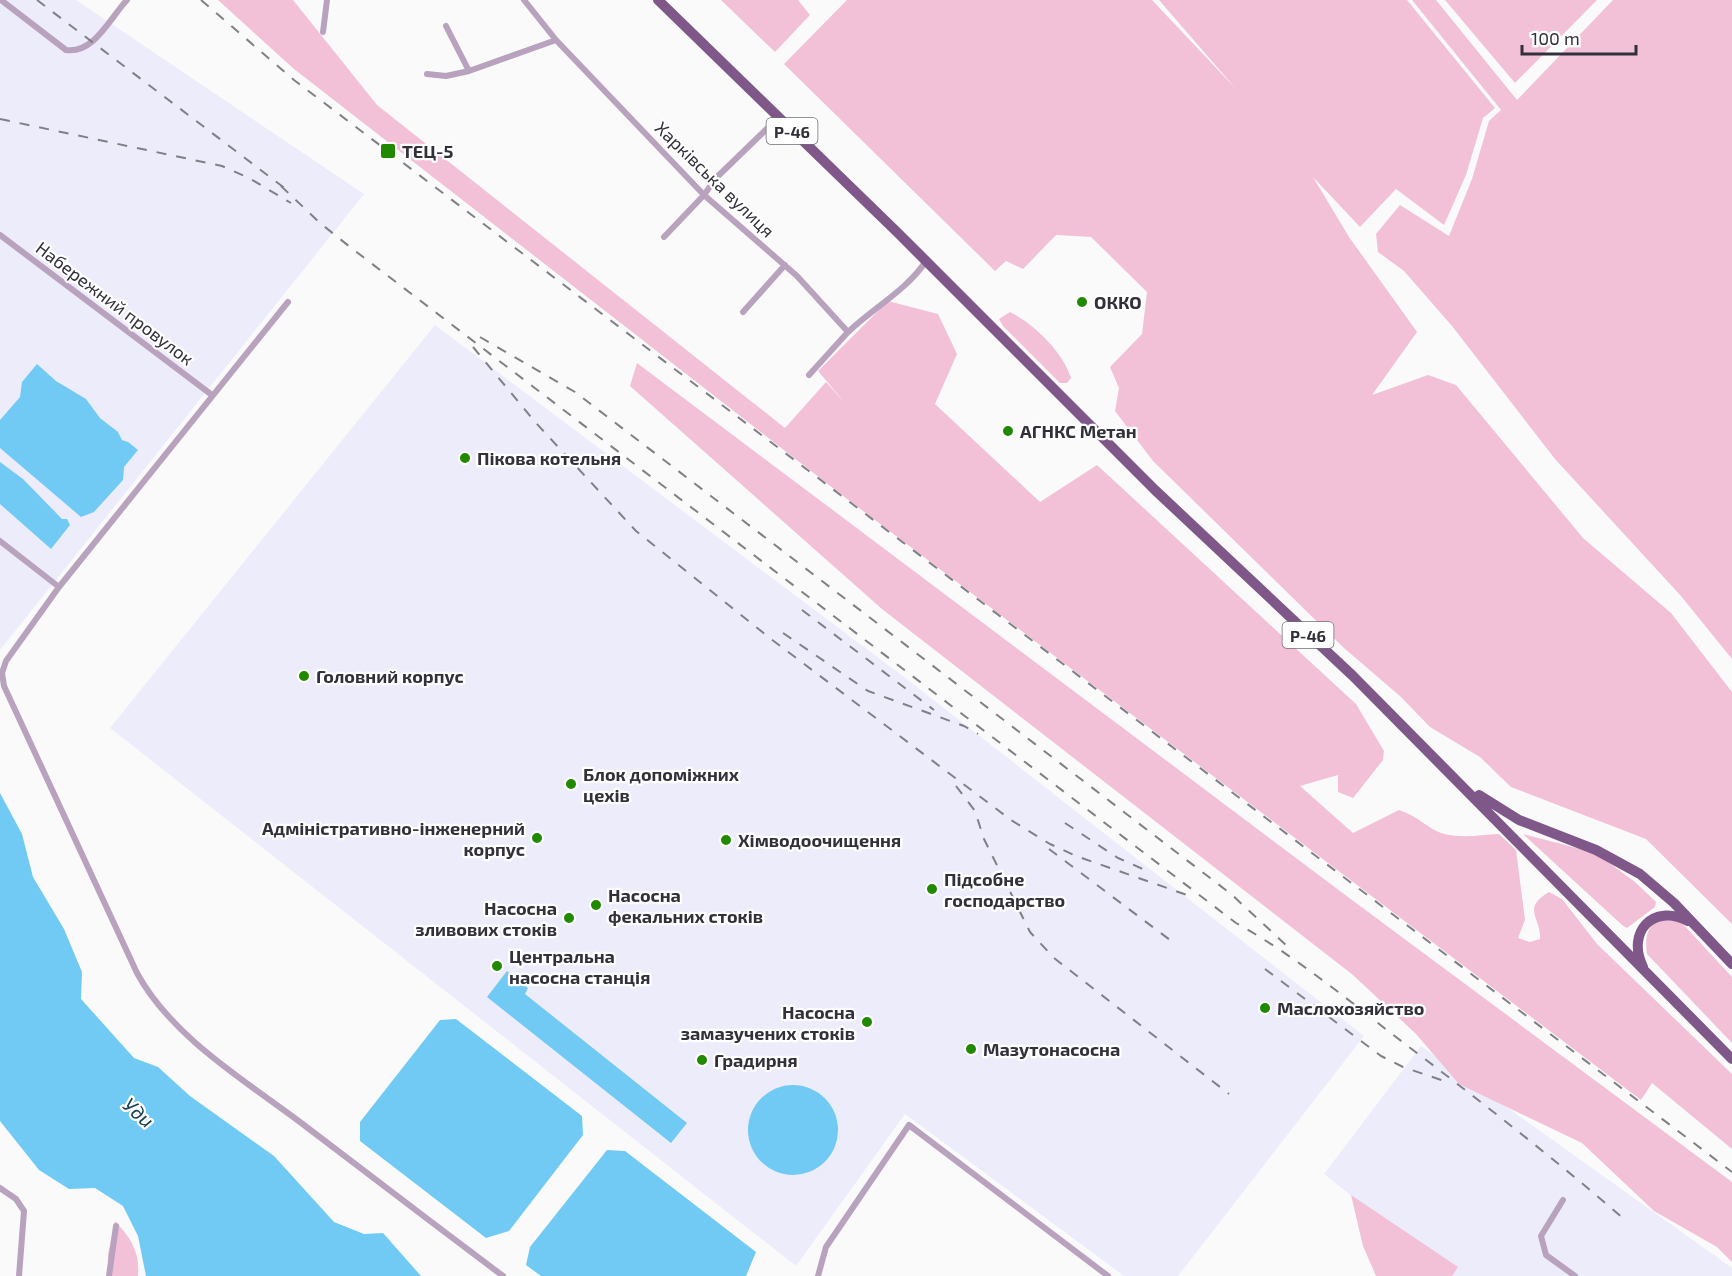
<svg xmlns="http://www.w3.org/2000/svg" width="1732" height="1276" font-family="'Exo 2',sans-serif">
  <rect width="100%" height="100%" fill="#fafafa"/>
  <!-- built -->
  <path fill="#edecfb" d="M0,0h76l288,194 -364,456z
    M435,325l469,352 460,359 -186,240h-54l-219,-162 -109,152 -686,-538z
    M1421,1046l311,222v8h-280l-128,-102z"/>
  <!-- green -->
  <path fill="#f2c0d7" d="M218,0h75l84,105 408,323 41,-46 20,22 -28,-33 70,-70 50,13 19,40 -22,50 105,98 57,-37 259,239 28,47 -1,9 -30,38 -15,-6v-17l-38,11 53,47 46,-23c19,6 28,18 42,23 19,6 39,2 58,1l17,16 9,70 -7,18 12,4 10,-3c1,-23 -19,-30 9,-47l13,7 35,45 135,130v75l-80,-66 -11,17 -803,-608 -544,-423z
    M721,0h77l12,15 -35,37z
    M847,0h305l84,89 -77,-89h248l88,108 -12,10 -17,57 -22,50 -48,-36 -36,38 -47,-50 36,60 68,95 -45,63 56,-20 28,10 127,153 88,75 61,79v232l-86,-85 -135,-52 -31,-30 -50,-30 -29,-30 -57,-49 -191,-187 -38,-50 4,-23 -9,-21 32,-33 5,-42 -56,-55 -35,-2 -33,34 -17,-8 -11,10 -211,-207z
    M1412,0h24l81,100 96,-100h119v659l-51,-63 -126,-137 -103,-133 -48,-55 -26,-19 -2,-18 24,-29 49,31 23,-57 17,-58 12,-11z
    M1445,0h152l-82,83z
    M1010,312c24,12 53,40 61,66l-4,5h-7l-57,-57 -4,-7z
    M637,363l715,537 380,282v80l-15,-15 -63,-36 -72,-68 -123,-59 -43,-50 -63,-59 -471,-366 -252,-223z
    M1523,834l73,19 39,29 21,20 -1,5 -28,21 -5,-3z
    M1657,919l24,3 51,55v66l-85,-89c-2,-15 -1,-24 10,-35z
    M1351,1195l107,72 -6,9h-76l-13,-30z
    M115,1221c16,17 25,31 23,55h-30v-22z"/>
  <!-- water -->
  <path fill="#71caf4" d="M37,364l19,17 30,18 14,19 18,14 4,8 6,2 10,8 -14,17 -1,13 -29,32 -13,5 -81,-69v-28l20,-23 2,-15z
    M0,462l23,17 39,40h5l3,6 -19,24 -51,-45z
    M0,793l22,41 11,43 31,52 18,43 -1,27 53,59 24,9 32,29 84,60 60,66 30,12 19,-1 38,43h-275l-8,-40 -15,-30 -28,-18 -26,1 -30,-19 -39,-49z
    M507,971l21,17 -3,6 162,129 -16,20 -184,-146z
    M456,1019l126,97 1,19 -74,96 -23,7 -126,-97v-19l80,-102z
    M748 1130a45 45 0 1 1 90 0a45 45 0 1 1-90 0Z
    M607,1150l18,1 131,101 -10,24h-205l-15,-11 4,-18z"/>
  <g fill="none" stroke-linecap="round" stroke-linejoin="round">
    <!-- street -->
    <path stroke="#b8a2be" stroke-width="6" d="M1,0l65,50c28,4 44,-32 61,-50
      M524,0l32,40 148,155 93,81 51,56 -39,43
      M323,32l4,-32
      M469,71l87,-31
      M427,74l19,2 23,-5 -23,-45
      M0,235l212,160
      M664,237l40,-42 12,-17 62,-60
      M288,302l-229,285 -53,74 -4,12 2,13 133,287c34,63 107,107 163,149 68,52 135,103 203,154
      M743,312l42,-47
      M848,332c25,-24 59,-42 78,-71
      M0,541l59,46
      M0,1188l16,11 8,12 -5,65
      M1563,1200l-22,36 5,19 29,21
      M109,1276l7,-50
      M818,1276l8,-29 83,-122 199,151"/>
    <!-- primary -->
    <path stroke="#7f5889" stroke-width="10" d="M658,0l240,233 257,257 198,186 379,383
      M1479,795l40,25 77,30 44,24 34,29 58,61
      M1643,967c-17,-35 10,-64 45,-46"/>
    <!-- rail -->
    <path stroke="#807f86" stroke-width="2" stroke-dasharray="10 10" stroke-linecap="butt" d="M37,0l250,190
      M201,0l93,80 1438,1092
      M0,119l222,47 27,12 42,25
      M281,186l39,37 30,24 886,676c56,31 106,72 156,111 79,60 157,120 232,185
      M480,337l95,55 656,502 55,51
      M473,347l63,76 100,108 135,108 240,181 39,24 26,12 111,39
      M802,610l132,100
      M783,633l85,58 96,35 14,8
      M956,786l19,25 9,28 46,93 24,26 175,136
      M1065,823l53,35 27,12
      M1049,849l125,94
      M1265,969l116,87 22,11 47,16"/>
  </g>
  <!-- markers -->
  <g fill="#218900" stroke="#fff" stroke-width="2">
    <rect x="380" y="143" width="16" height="16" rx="3"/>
    <circle cx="1082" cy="302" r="6"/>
    <circle cx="1008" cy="431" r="6"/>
    <circle cx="465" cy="458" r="6"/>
    <circle cx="304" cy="676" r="6"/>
    <circle cx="571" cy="784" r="6"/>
    <circle cx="537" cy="838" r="6"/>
    <circle cx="726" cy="840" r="6"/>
    <circle cx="932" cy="889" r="6"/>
    <circle cx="596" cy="905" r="6"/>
    <circle cx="569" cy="918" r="6"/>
    <circle cx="497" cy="966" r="6"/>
    <circle cx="1265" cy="1008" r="6"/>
    <circle cx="867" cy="1022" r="6"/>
    <circle cx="971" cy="1049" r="6"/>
    <circle cx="702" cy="1060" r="6"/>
  </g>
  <g text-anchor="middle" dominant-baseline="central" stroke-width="4.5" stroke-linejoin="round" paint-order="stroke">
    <!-- shield labels -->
    <g fill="#fff" stroke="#6f6e76" stroke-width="1.5">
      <rect x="766.5" y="118" width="51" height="26" rx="4.5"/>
      <rect x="1282.5" y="622" width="51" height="26" rx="4.5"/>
    </g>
    <g font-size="16" font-weight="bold" fill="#31303b">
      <text x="792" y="131">Р-46</text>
      <text x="1308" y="635">Р-46</text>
    </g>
    <!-- poi labels -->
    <g font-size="18" font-weight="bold" fill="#31303b" stroke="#fff" text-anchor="start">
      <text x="402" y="151">ТЕЦ-5</text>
      <text x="1094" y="302">ОККО</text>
      <text x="1020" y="431">АГНКС Метан</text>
      <text x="477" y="458">Пікова котельня</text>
      <text x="316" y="676">Головний корпус</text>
      <text x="583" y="774">Блок допоміжних<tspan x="583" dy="21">цехів</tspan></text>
      <text x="525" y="828" text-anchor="end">Адміністративно-інженерний<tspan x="525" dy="21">корпус</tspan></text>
      <text x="738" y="840">Хімводоочищення</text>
      <text x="944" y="879">Підсобне<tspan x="944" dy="21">господарство</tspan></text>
      <text x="608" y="895">Насосна<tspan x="608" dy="21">фекальних стоків</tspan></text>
      <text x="557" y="908" text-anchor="end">Насосна<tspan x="557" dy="21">зливових стоків</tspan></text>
      <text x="509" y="956">Центральна<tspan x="509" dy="21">насосна станція</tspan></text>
      <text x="1277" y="1008">Маслохозяйство</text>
      <text x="855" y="1012" text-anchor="end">Насосна<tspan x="855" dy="21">замазучених стоків</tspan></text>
      <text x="983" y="1049">Мазутонасосна</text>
      <text x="714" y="1060">Градирня</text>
    </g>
    <!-- street labels -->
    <g font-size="18" fill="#31303b" stroke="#fff">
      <text transform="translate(715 179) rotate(44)">Харківська вулиця</text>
      <text transform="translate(115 303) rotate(37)">Набережний провулок</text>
    </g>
    <!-- water labels -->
    <g font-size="20" font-style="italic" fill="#194153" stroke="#fff">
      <text transform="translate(139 1112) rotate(42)">Уди</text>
    </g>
  </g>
  <!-- scale -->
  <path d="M1522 45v9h114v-9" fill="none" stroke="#31303b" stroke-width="3"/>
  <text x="1531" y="45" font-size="18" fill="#31303b" stroke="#ffffff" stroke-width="4.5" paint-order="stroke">100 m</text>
</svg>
